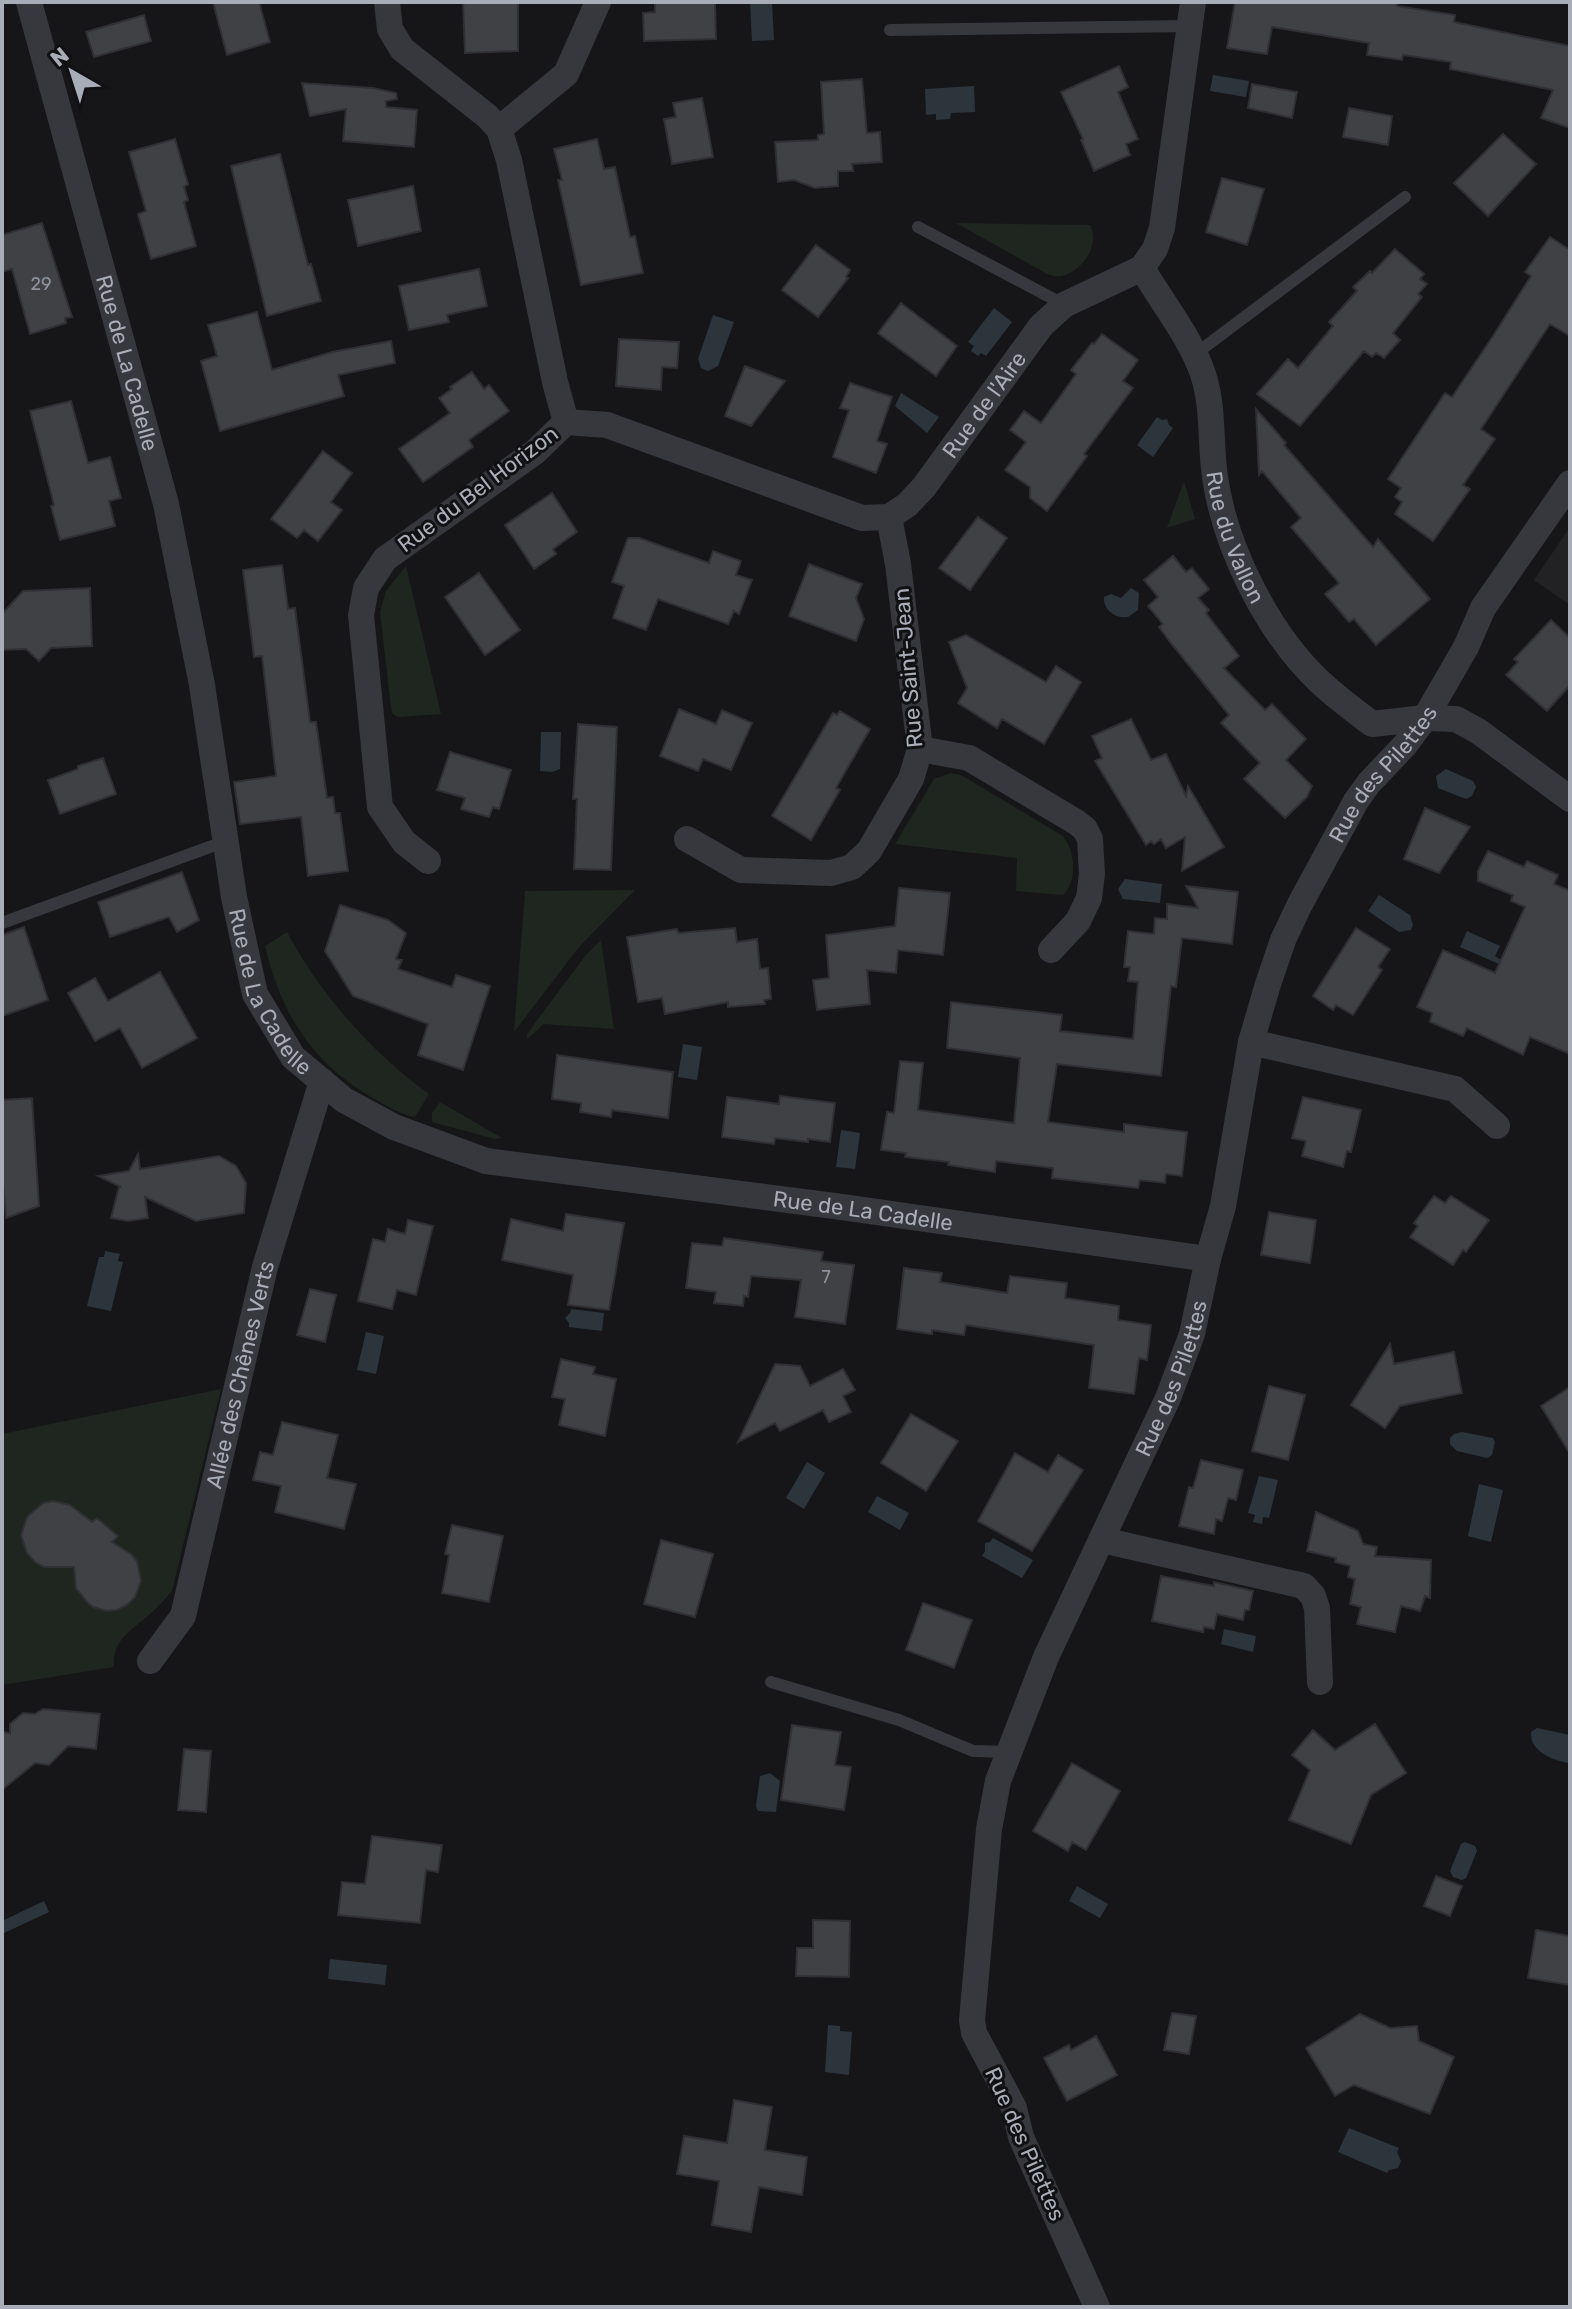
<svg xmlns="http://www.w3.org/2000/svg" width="1572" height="2309" font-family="Rubik,sans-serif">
  <rect width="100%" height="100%" fill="#161618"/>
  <!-- built -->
  <path fill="#222225" d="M1570,527v78l-36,-25z"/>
  <!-- green -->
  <path fill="#1e261f" d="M956,223l134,2c11,20 -8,46 -28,51 -3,1 -9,0 -13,-1z
    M1184,481l11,38 -28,9z
    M406,566l35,148 -43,3 -5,-3 -2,-6 -11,-96 6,-21z
    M951,773l10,2 102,61c12,15 15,45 0,59l-47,-4 1,-33 -122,-14 39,-65z
    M635,890l-56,57 -65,85 11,-141z
    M287,932c33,62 85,121 142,162l-14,23c-15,-3 -26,-10 -40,-18 -61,-34 -94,-84 -110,-153z
    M601,940l13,89 -70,-5 -17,15v-4l5,-8 53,-71z
    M440,1102l62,36 -7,1 -63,-17v-9z
    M221,1389l-49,202c-7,8 -15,17 -23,24 -17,15 -38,26 -35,52l-112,18v-251z"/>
  <!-- water -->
  <path fill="#2c353c" d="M750,2h22l2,38 -22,1z
    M1213,75l36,6 -3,16 -36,-6z
    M974,86l1,26 -24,1 -1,6 -14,1v-6l-10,1 -1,-26z
    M994,308l18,14 -26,34 -5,-3 -3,3 -7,-5 3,-5 -6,-4z
    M713,315l21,7 -16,44 -10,5 -7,-3 -3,-9z
    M901,393l38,24 -12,16 -32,-27z
    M1157,417l5,3 5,-1 2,6 4,3 -20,29 -16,-12z
    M1131,588l8,5 -1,17 -10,7c-12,2 -25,-7 -24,-20l7,-3 10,4z
    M541,732h20l-1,37 -8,3 -12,-1z
    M1446,769l27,12 3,6 -4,9 -6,3 -28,-11 -2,-12z
    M1125,879l37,5 -2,19 -37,-4 -5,-10z
    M1379,895l31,20 3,10 -2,5 -12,2 -31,-21z
    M1467,931l33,15 -5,10 6,4 -2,4 -39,-17z
    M683,1044l19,3 -5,33 -19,-3z
    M841,1130l19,3 -5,36 -19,-2z
    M105,1251l15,3 -2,7 5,1 -12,49 -24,-5 12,-49h5z
    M571,1309l33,4 -2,18 -33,-4v-4l-4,-5 5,-5z
    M366,1332l18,4 -8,38 -19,-4z
    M1462,1432l31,6 2,4 -3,13 -5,3 -30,-7 -7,-7v-6l4,-4z
    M807,1462l18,11 -21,36 -18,-11z
    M1259,1476l19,4 -9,38 -6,-1 -1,7 -9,-2 2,-7 -7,-2z
    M1479,1484l24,6 -12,52 -23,-6z
    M877,1496l32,17 -9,17 -32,-18z
    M993,1538l40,22 -11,18 -40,-22 3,-5v-8l5,-1z
    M1224,1629l32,7 -3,16 -32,-8z
    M1537,1728l33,7v28c-16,-2 -41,-12 -39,-31z
    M770,1773l10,8 -4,31 -18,-1 -2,-5 4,-30z
    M1465,1842l10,4 2,5 -11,27 -4,2 -9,-3 -3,-6 11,-27z
    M1077,1886l31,18 -8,14 -31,-17z
    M44,1901l5,11 -47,22v-13z
    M330,1959l57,6 -2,20 -57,-6z
    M828,2025l12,1v5l12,1 -3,43 -24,-3z
    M1349,2128l50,20 -2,4 4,9 -3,7 -9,2 -2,3 -49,-21z"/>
  <!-- building -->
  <path fill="#404145" stroke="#303034" stroke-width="2" d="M213,2h46l11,40 -43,13z
    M463,2h55v49l-53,2z
    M655,2h60l1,37 -72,2 -1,-28 12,-1z
    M1235,2h163l-1,4 58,9 -1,7 116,24v82l-29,-10 12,-28 -103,-21 1,-7 -48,-7 -1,5 -35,-5 2,-12 -97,-16 -5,27 -40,-6z
    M144,15l7,26 -57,16 -8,-25z
    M1119,66l9,21 -10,5 20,47 -12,5 4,11 -36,16 -13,-31 2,-1 -22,-47z
    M862,79l5,54 13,-1 2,30 -30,2 1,7h-15v15l-23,2 -21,-8 -16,2 -3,-40 43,-2v-5l6,-1 -3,-52z
    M302,83l71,5 23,5 1,6 -11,2v6l31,3 -3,37 -71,-6 3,-32 -36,7z
    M1252,84l45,8 -5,26 -44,-10z
    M702,98l11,59 -41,7 -8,-45 12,-2 -3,-14z
    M1349,108l43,8 -4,29 -45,-8z
    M1503,134l33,30 -48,52 -34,-33z
    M175,139l13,45 -4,3 4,13 -4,2 12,44 -45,13 -13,-45 8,-3 -17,-59z
    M597,139l7,30 11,-2 15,70 5,-1 8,37 -62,12 -23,-105h4l-8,-31z
    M280,154l28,111 3,-1 10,37 -54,15 -36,-150z
    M1222,178l42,11 -17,56 -41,-13z
    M413,186l8,45 -63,15 -10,-46z
    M42,223l30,94 -7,1 1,5 -36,11 -18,-65 -10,3v-37z
    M1550,237l20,13v86l-20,-12 -69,105 14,10 -32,46 7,4 -37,52 -38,-27 7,-12 -7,-5 6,-9 -13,-9 57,-86 7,4 41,-61 38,-60 -6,-4z
    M816,245l34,25 -4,7 2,1 -30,39 -36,-27z
    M1395,249l29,25 -4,5 7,5 -9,10 4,3 -29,36 7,7 -16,18 -8,-5 -4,4 -8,-6 -64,75 -43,-32 31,-35 10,9 35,-42 -4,-4 28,-31 -4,-4 17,-16 2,2z
    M479,269l8,37 -40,9 2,7 -40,8 -10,-44z
    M901,303l56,43 -21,30 -58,-43z
    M257,312l15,58 60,-18 59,-11 4,22 -57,12 6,21 -124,35 -19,-70 16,-5 -9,-31z
    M1102,334l36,26 -15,21 10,7 -49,66 3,2 -40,55 -17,-13v-11l-25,-17 21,-28 -16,-12 14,-19 17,12 35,-49 -5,-4 21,-27 2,1z
    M619,339l60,3 -2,26 -15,-1 -1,23 -45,-4z
    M745,366l40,15 -34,45 -26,-10z
    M472,372l12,17 5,-4 20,26 -40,29 4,7 -50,35 -24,-33 51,-36 -11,-15 13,-9 -2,-2z
    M850,383l42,14 -15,44 10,3 -11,29 -43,-16 16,-47 -9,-2z
    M71,401l17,62 22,-6 11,41 -12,3 6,25 -55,14 -9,-34 3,-1 -24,-94z
    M1256,409l30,34 -2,2 89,102 5,-8 52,60 -54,46 -22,-26 -5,3 -24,-28 14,-11 -48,-56 10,-9 -39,-47 -3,4z
    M323,451l29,22 -21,29 11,8 -24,31 -14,-11 -7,8 -26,-19z
    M552,493l25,39 -24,17 3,5 -22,15 -29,-44z
    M978,517l29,21 -37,52 -31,-22z
    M628,538h11l70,25 4,-12 28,10 -5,14 16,5 -13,34 -5,-3 -6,13 -70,-25 -12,31 -33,-12 11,-32 -12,-4z
    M1173,556l13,16 6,-4 17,21 -11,9 11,12 -3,3 33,43 -15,12 41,42 7,-6 34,35 -20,21 26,26 -5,11 -22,21 -41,-39 16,-16 -39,-40 8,-8 -59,-73 -11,-15 4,-3 -15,-18 10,-9 -14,-17z
    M809,564l53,20 -6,14 8,21 -8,22 -67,-25z
    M282,565l6,44 7,-1 15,114h6l11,76 6,-1 2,16h5l8,58 -40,5 -7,-59 -61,7 -6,-42 42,-6 -14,-120 -8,1 -11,-87z
    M479,573l41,57 -35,25 -40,-58z
    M90,588l2,58 -41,2 -12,13 -13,-12 -24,1v-36l21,-23z
    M1551,620l19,18v47l-23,26 -41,-36 12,-13 -4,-3z
    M966,635l80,47 10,-16 25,16 -37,62 -42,-25 -5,9 -39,-25 9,-15 -18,-46z
    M679,709l37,15 6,-14 30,13 -21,47 -28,-11 -5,12 -38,-15z
    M840,711l30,18 -34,59 4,2 -29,50 -39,-24 61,-103 4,2z
    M1131,719l20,41 15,-6 20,42 2,-10 36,61 -42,24 3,-34 -19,11 -5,-9 -7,5 -3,-3 -5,4 -51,-84 7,-3 -10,-22z
    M578,724l39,3 -6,143 -37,-1 3,-70h-4z
    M450,752l61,18 -12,39 -6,-2 -4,10 -28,-8 4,-11 -28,-8z
    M103,758l13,36 -56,20 -12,-34 30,-11v-3z
    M1425,808l45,19 -31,46 -35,-14z
    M1488,851l36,16 3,-6 31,14 -4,9 16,7v163l-40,-17 -7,18 -56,-27 -4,8 -33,-14 2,-9 -15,-6 26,-57 52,23 30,-66 -14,-6 2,-6 -35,-14v-10z
    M182,872l17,48 -22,12 -8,-15 -59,20 -12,-35z
    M1186,886l52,6 -6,52 -50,-6 -6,49 -5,-1 -10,90 -104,-12 -9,58 76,10v-8l63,8 -5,44 -16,-2 -1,9 -25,-3 -2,8 -86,-10 1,-10 -57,-7 -1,11 -47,-7 1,-3 -44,-5 1,-4 -25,-3 6,-38 7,1 6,-52 23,2 -5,47 96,13 6,-65 -73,-10 4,-46 111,13 -2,16 73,8 5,-57 -10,-1 2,-14h-6l4,-36 26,3 1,-16 12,1v-15l31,4z
    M899,888l51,5 -7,62 -45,-5 -2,23 -29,-3 3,34 -53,6 -4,-30 16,-2 -3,-43 69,-9z
    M340,905l48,15 18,13 -10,26 6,1 -4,9 54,18 4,-12 34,11 -27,84 -45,-15 10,-31 -75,-28 -28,-45z
    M24,927l24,73 -46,16v-81z
    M735,928l2,14 20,-3 3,30 8,-1 3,31 -7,1 1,4 -37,3v-5l-63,12 -3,-16 -24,4 -11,-65 50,-8 1,4z
    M1356,928l34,21 -12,18 4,3 -29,45 -17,-10 -3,5 -20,-14z
    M160,972l37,66 -55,30 -22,-40 -25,13 -27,-48 27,-15 13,23z
    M557,1055l116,17 -5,46 -56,-8 -1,7 -31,-5 1,-9 -29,-4z
    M780,1096l55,7 -5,39 -22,-3v3l-33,-4 -1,6 -52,-7 5,-40 52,7z
    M1303,1097l58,13 -10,42 -4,-1 -4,16 -41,-11 4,-15 -14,-3z
    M32,1098l7,108 -33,12 -4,-47v-71z
    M138,1154l2,15 79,-13 17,10 10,17 -2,30 -48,8 -51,-24 3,21 -20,3 -17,-3 8,-31h2l-23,-11 31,-5z
    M1434,1196l11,7 6,-7 38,24 -23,32 -3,-2 -10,15 -43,-28 8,-11 -4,-3z
    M1269,1212l47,8 -6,43 -49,-8z
    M566,1214l58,9 -15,87 -41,-5 5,-30 -71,-15 9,-41 52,12z
    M408,1220l25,6 -17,69 -19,-5 -5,19 -34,-8 15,-62 12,3 3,-13 17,5z
    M724,1238l99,14 -2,9 33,4 -9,59 -50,-7 6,-37 -50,-4 -3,21 -4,-1 -1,10 -29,-3 2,-11 -30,-4 6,-45 30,3z
    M904,1268l38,5 -2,9 67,11 3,-17 57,7 -2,15 54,8 -1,14 33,5 -4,35 -8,-2 -5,36 -45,-6 5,-43 -128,-20 -2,10 -32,-5v4l-35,-5z
    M310,1289l26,6 -11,47 -28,-7z
    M1390,1344l4,20 60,-12 8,41 -62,13 -15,22 -34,-23z
    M561,1359l34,8 -2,7 23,5 -11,57 -46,-11 6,-26 -13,-2z
    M775,1364l25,2 10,20 33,-17 12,21 -12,6 8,16 -22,10 -6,-12 -43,21 -5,-8 -37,19z
    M1269,1386l36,9 -17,65 -36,-9z
    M1570,1387v67l-29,-48z
    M911,1414l47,27 -32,50 -45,-28z
    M282,1422l56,13 -11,43 29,6 -12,45 -69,-17 6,-26 -28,-6 7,-28 13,3z
    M1015,1453l33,19 10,-17 25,15 -51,81 -54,-30z
    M1201,1460l42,10 -7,30 -8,-2 -6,23 -6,-2 -2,15 -35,-8 10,-39 4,1z
    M53,1501l17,4 22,17 5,-4 21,18 -6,6 19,12 6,7 4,20 -6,16 -8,8 -10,5 -10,1 -14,-4 -6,-5 -11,-14 -2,-21h-30l-9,-5 -8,-9 -6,-18 6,-18 16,-14z
    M1316,1512l42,19 5,13 14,3 -2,9 56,4 -1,38 -5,-2 -5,15 -19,-5 -6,26 -38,-8 4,-17 -11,-3 5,-25 -7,-2 2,-11 -15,-4 1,-4 -29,-7z
    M452,1525l51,11 -14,66 -47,-9 7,-38 -4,-1z
    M661,1540l52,14 -18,63 -51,-13z
    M1161,1576l53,10v-4l39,9 -4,19h-4l-2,10 -26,-6 -3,15 -10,-2 -1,5 -51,-11z
    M923,1603l49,17 -18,48 -48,-18z
    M43,1709l57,5 -4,35 -28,-3 -19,19 -14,-2 -33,27v-58l8,1v-9l13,-11 12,1z
    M1375,1724l31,49 -35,22 -20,49 -62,-24 21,-50 -18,-15 21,-25 22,20z
    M792,1725l49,7 -6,33 16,2 -7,43 -63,-10z
    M184,1749l27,2 -5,61 -28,-2z
    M1072,1763l48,28 -34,59 -14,-8 -4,9 -35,-20z
    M372,1836l70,9 -4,27 -12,-2 -6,53 -82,-8 4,-33 23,2z
    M1436,1876l26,10 -12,30 -26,-10z
    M813,1920l37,1 -1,56 -53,-1 1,-28h16z
    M1536,1930l34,6v49l-42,-7z
    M1172,2013l24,3 -7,38 -25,-4z
    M1360,2014l30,14 27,-2 2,15 35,16 -24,57 -76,-29 -19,11 -29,-48z
    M1096,2036l21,39 -50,26 -23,-43 25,-13 2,5z
    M734,2100l38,7 -7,43 42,7 -5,38 -43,-8 -8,45 -39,-7 7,-44 -42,-7 7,-38 43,7z"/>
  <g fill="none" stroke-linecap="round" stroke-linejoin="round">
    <!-- lane -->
    <path stroke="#37383d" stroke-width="12" d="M890,30l300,-4
      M918,227l145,77
      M1194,355l211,-158
      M2,923l224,-82
      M771,1682l128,38 74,31 36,1"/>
    <!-- street -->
    <g stroke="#37383d" stroke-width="26">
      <path id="s1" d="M29,2l137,502 36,181 32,212 21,97 38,63 51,43 50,27 92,34 356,46 366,52"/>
      <path d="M387,2l3,27 12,20 85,67 12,13 10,31 46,222 11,40 -31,30 -150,107 -19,29 -5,27 19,192 24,35 24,19"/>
      <path d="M499,129l67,-55 32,-72"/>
      <path id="s2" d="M1142,268c19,33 49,70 61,106 11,34 7,69 12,103 10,71 53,156 105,205 16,15 35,29 52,42l53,-6 31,1 22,12 92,68"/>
      <path id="s3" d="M566,422l41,3 255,93 27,-1 18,-12 17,-18 117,-161 23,-21 78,-37 13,-19 7,-21 31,-226"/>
      <path d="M920,749l49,9 107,64 9,7 5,10 2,35 -3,24 -11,23 -27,29"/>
      <path d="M687,839l54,31 90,3 21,-6 17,-16 42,-72 9,-30 -22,-185 -9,-47"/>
      <path d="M1251,1042l204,47 42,37"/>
      <path d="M1102,1540l202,46 9,10 4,12 3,74"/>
      <path id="s4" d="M150,1661l33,-45 82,-349 57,-186"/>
      <path id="s5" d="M1097,2307l-76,-170 -7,-29 -40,-75 -2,-13 17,-191 9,-48 48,-124 122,-259 24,-64 16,-75 15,-53 28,-164 17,-58 15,-44 17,-36 56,-103 13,-18 36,-38 20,-27 41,-71 17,-39 87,-125"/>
    </g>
  </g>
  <g text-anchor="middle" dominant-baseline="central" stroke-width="6" stroke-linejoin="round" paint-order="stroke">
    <!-- number labels -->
    <g font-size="18" fill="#8e929b">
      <text x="41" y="284">29</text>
      <text x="826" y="1277">7</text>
    </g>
    <!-- street labels -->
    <g font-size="22" fill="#a8adb8" stroke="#111113">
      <text stroke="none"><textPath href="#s1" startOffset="374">Rue de La Cadelle</textPath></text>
      <text stroke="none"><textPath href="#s3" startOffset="488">Rue de l'Aire</textPath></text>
      <text transform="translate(478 489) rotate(-37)">Rue du Bel Horizon</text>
      <text stroke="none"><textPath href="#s2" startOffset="290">Rue du Vallon</textPath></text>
      <text transform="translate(908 668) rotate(-95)">Rue Saint-Jean</text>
      <text stroke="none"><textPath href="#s5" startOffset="1642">Rue des Pilettes</textPath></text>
      <text stroke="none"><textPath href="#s1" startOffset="1022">Rue de La Cadelle</textPath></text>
      <text stroke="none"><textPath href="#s1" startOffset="1694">Rue de La Cadelle</textPath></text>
      <text stroke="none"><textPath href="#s4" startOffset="304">Allée des Chênes Verts</textPath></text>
      <text stroke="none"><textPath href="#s5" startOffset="994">Rue des Pilettes</textPath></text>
      <text transform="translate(1025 2144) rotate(66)">Rue des Pilettes</text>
    </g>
  </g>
  <!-- border -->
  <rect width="1572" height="2309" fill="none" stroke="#a8adb8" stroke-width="8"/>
  <!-- north arrow -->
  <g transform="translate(72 72) rotate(321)" stroke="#111113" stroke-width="6" paint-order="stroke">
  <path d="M0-6L14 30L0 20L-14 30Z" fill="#a8adb8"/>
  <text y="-12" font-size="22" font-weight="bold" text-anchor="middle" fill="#a8adb8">N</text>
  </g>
</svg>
